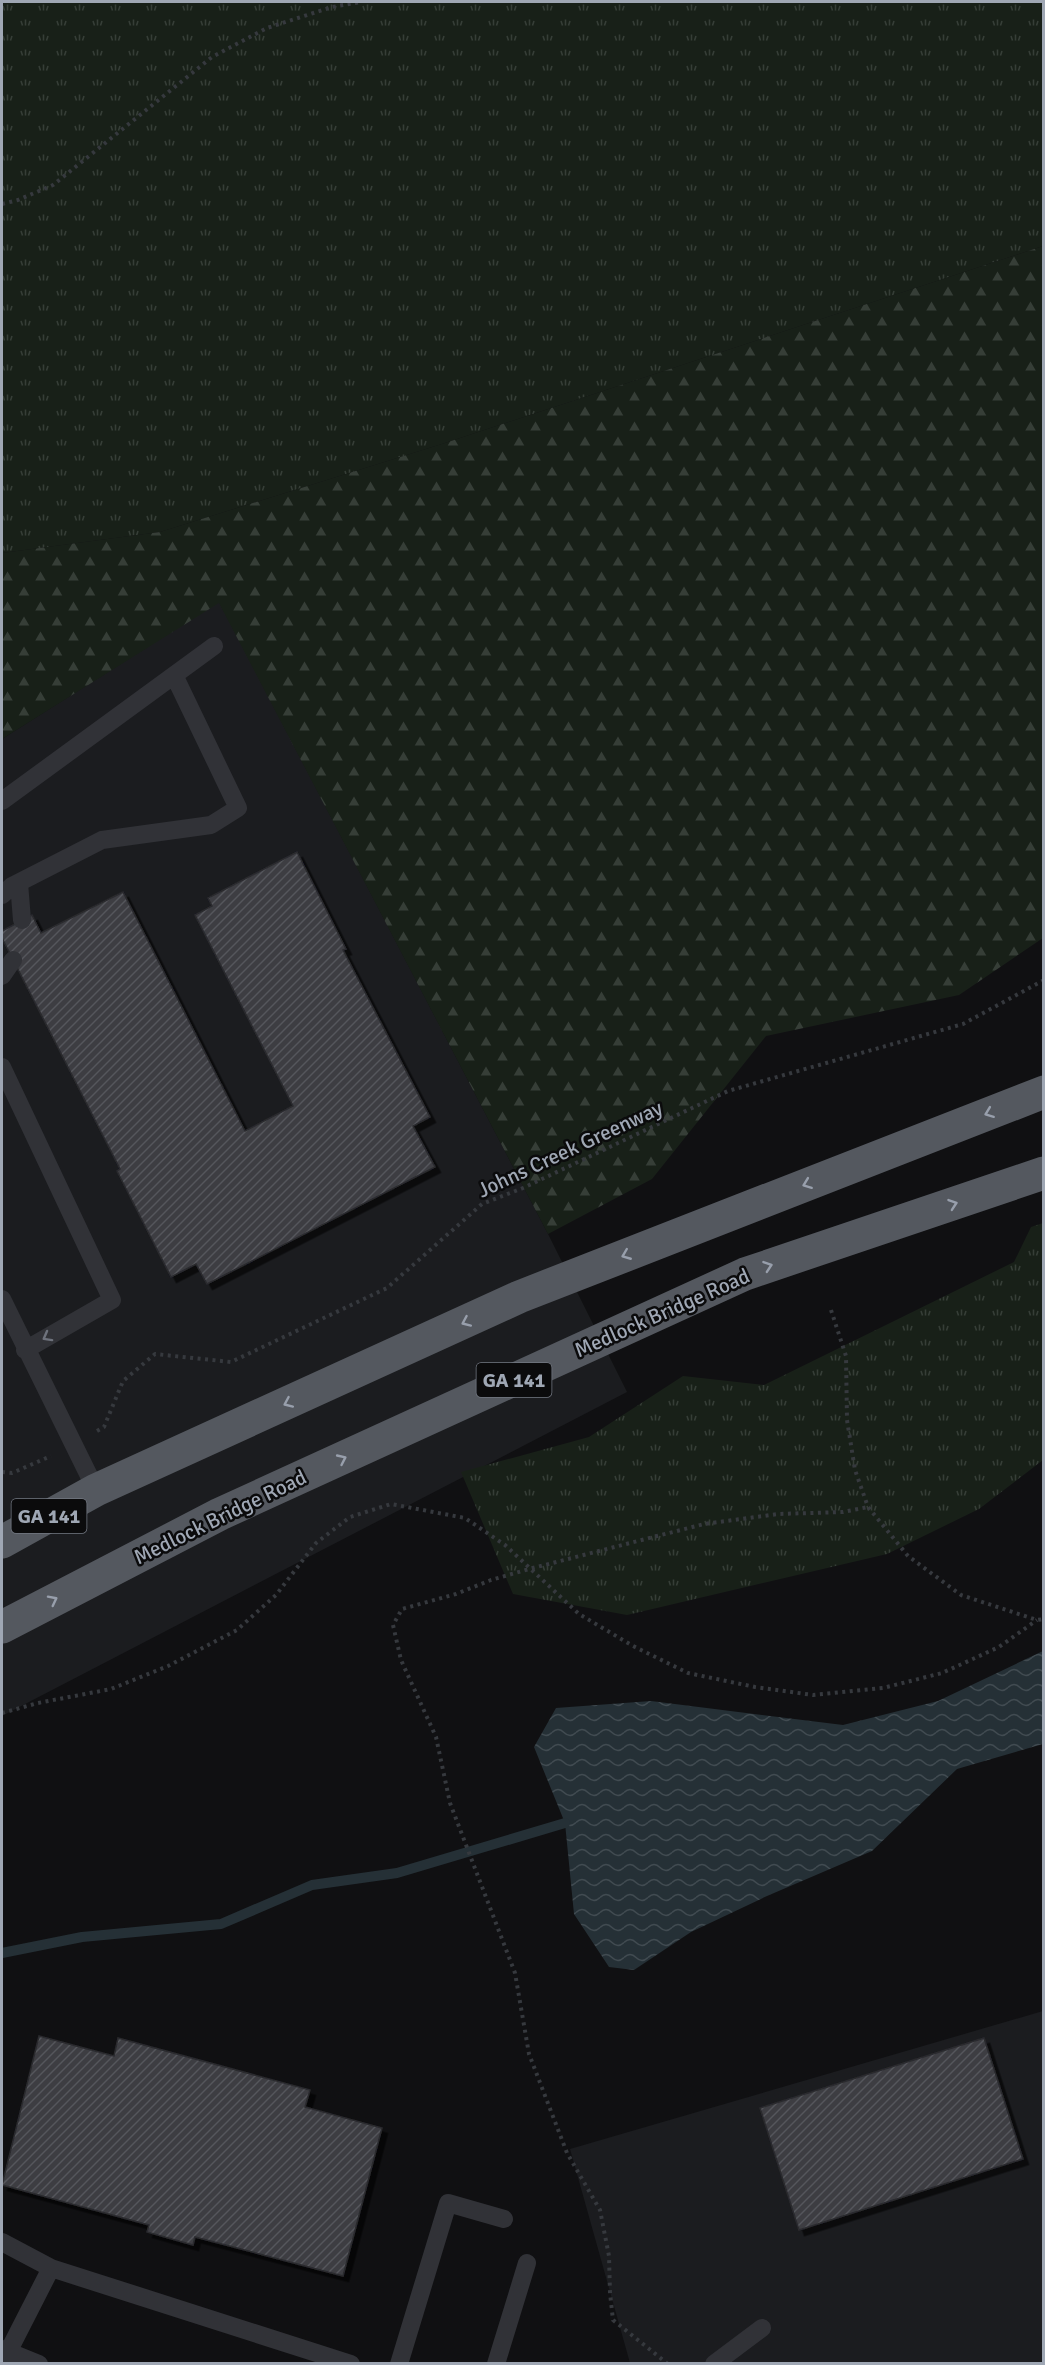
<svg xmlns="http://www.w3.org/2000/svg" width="1045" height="2365" font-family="Signika,sans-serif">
  <defs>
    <pattern id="grass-tufts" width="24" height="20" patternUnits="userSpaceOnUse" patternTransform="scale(1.5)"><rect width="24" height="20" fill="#182018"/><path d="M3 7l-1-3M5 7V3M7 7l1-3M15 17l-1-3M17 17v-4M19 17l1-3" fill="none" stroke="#363e37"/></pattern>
    <pattern id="forest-firs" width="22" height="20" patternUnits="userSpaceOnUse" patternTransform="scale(1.5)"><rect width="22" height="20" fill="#182018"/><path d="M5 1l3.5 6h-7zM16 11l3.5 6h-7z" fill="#363e37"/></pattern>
    <pattern id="water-waves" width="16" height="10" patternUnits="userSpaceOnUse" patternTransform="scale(1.5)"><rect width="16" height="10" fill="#253036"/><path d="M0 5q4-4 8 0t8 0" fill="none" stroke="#414b51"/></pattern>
    <pattern id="building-hatch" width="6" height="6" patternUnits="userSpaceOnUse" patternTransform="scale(1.5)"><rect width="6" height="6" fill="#3c3d42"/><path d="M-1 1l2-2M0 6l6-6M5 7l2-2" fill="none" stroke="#55565b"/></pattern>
    <filter id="shadow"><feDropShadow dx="5.5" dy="5.5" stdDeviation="0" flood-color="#0009"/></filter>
  </defs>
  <rect width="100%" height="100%" fill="#101012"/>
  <!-- built -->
  <path fill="#1b1c1f" d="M219,602l329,632 79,158 -625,324v-977z
    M1043,2011v352h-413l-60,-214z"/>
  <!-- grass -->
  <path fill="url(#grass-tufts)" d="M2,2h1041v244l-598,197 -285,89 -158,21z
    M1043,1223v237l-64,49 -92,45 -260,61 -114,-21 -52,-122 128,-35 94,-61 81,9 250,-123 17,-35z"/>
  <!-- forest -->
  <path fill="url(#forest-firs)" d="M1043,246v692l-84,57 -193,41 -114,143 -104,55 -329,-631 -217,136v-186l158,-21 285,-89z"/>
  <!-- water -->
  <path fill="url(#water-waves)" d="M1043,1651v93l-86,25 -85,82 -105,45 -76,36 -57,38 -25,-3 -35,-53 -9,-91 -31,-76 22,-39 95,-7 192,24 95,-24z"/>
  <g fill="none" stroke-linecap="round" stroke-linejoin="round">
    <!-- stream -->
    <path stroke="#253036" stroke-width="10" d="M2,1953l80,-16 139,-13 91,-39 85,-12 168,-50"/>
  </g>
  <!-- building -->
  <path fill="url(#building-hatch)" stroke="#2a2a2e" stroke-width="1.5" filter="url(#shadow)" d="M297,852l49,97 -3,1 87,167 -17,9 22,41 -228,117 -11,-20 -25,13 -54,-106 3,-2 -118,-231v-7l30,-16 9,18 82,-41 122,239 48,-25 -98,-191 17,-9 -4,-8z
    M39,2036l75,20 4,-18 192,52 -5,17 77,21 -39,148 -148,-39 -2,8 -46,-13 2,-7 -147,-40z
    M984,2038l39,121 -224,71 -39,-122z"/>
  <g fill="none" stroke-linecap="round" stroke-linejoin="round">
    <!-- path -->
    <path stroke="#36393e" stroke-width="4" stroke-dasharray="3 4.5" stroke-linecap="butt" d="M2,204l16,-4 35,-15 159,-128 55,-29 65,-21 29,-5
      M831,1310l15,46 1,64 8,50 13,37 40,49 53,39 76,25 7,-1
      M97,1431l7,-4 19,-46 32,-27 76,8 156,-74 95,-84 41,-16 205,-97 235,-67 81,-44
      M2,1472l10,1 39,-17
      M2,1713l36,-10 73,-14 57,-23 69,-36 39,-35 40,-52 34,-26 41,-13 74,14 40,27 74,69 54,32 55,27 67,14 58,8 70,-7 59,-15 57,-26 38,-27
      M668,2364l-55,-44 -3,-27 -1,-37 -9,-46 -33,-57 -38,-99 -14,-81 -65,-170 -14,-66 -35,-77 -8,-35 9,-16 54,-15 35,-14 38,-11 175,-45 74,-10 65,-2 25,-5"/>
    <!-- service -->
    <path stroke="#313237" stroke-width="18" d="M2,801l212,-155
      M19,883l3,37
      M2,895l10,-9 90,-46 109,-15 27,-17 -64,-133
      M2,976l11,-16
      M2,1067l110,233 -87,50
      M2,1299l94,191
      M2,2242l49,26
      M2,2349l37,15
      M2,2364l49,-96 300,96
      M399,2364l49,-161 56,16
      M496,2364l31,-101
      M714,2364l48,-36"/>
    <!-- trunk -->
    <path stroke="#54585f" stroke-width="33" d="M2,1542l94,-52 423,-193 525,-205
      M2,1627l218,-113 525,-240 299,-101"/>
  </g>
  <!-- one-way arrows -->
  <defs><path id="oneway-chevron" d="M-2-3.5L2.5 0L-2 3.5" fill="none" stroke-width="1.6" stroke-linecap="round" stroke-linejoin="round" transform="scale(1.5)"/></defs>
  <g stroke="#989fac">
    <use href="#oneway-chevron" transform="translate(989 1113) rotate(159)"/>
    <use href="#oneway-chevron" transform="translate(807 1184) rotate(159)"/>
    <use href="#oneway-chevron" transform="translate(953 1204) rotate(-19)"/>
    <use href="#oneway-chevron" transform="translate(626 1255) rotate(158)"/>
    <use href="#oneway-chevron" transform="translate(768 1266) rotate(-19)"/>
    <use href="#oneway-chevron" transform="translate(466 1322) rotate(156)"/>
    <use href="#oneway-chevron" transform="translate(288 1403) rotate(156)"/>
    <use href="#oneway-chevron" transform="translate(342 1459) rotate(-25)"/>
    <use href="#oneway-chevron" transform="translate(53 1600) rotate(-27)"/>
  </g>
  <use stroke="#6e727c" href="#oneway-chevron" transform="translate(47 1337) rotate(151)"/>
  <g text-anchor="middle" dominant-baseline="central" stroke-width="5" stroke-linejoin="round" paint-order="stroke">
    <!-- shield labels -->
    <g fill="#0b0b0c" stroke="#737882" stroke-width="1.5">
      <rect x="476.5" y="1363" width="75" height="34" rx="4.5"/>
      <rect x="11.5" y="1499" width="75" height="34" rx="4.5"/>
    </g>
    <g font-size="20" font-weight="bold" fill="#9fa7b4">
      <text x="514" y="1380">GA 141</text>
      <text x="49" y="1516">GA 141</text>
    </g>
    <!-- street labels -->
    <g font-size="21" fill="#9fa7b4" stroke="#0b0b0c">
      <text transform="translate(570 1149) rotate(-25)">Johns Creek Greenway</text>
      <text transform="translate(662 1313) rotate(-24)">Medlock Bridge Road</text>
      <text transform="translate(220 1517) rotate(-26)">Medlock Bridge Road</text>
    </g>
  </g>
  <!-- border -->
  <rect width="1045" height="2365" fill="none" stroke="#9fa7b4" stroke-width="6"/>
</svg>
